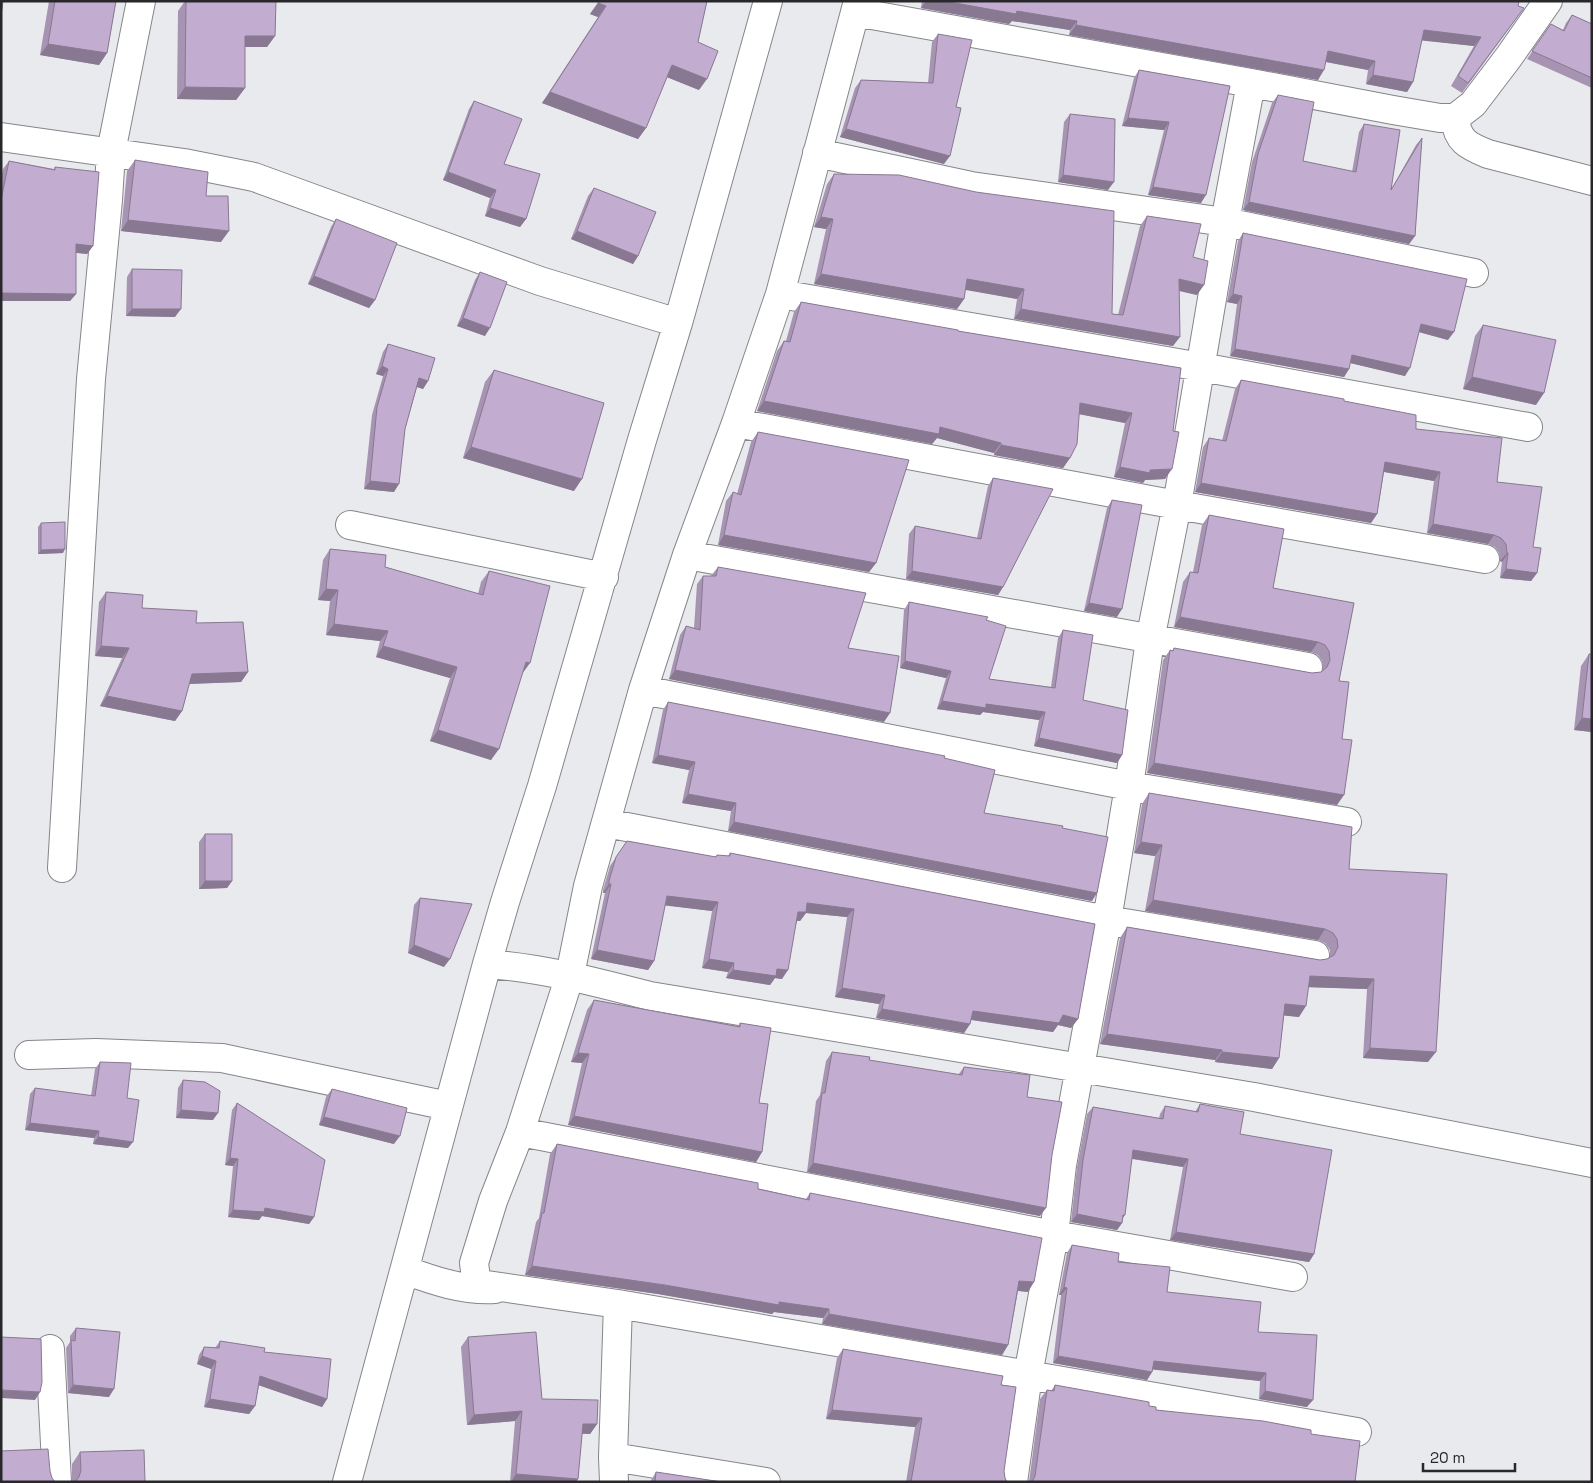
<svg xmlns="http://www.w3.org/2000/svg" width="1593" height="1483" font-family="'Space Grotesk',sans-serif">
  <rect width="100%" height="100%" fill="#e9eaee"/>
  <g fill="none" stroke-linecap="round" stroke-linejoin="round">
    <defs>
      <path id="minor" d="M855,12l396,71
        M1455,118c2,23 13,28 33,36l104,27
        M1,137l183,26 70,14 286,104 138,42
        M817,153l154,33 254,36 249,51
        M780,294l421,73 327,60
        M736,423l441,82 308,54
        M350,525l254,52
        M687,555l621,112
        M643,690l486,96 218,36
        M606,823l501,97 208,35
        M62,868l29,-489 17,-179 3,-48 30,-151
        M487,964c56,4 109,18 163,32l604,101 338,66
        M29,1055l67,-2 126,5 226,48
        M520,1132l534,103 239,42
        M405,1270c29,11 59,21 90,19
        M618,1304l739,128
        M50,1349l7,133
        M613,1457l153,25
        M347,1482l140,-518 18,-62 37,-116 100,-346 36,-117 90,-322
        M614,1482l-1,-25 5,-153 -131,-19 -5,-1 -6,-6 -2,-15 19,-62 27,-69 50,-157 18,-89 55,-196 44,-135 49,-132 44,-129 78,-293
        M1013,1482l15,-107 26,-140 8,-70 45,-245 22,-134 21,-146 27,-135 48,-283 26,-139 142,27 47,8h15l18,-14 35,-46 40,-57"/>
    </defs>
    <!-- minor casing -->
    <use href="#minor" stroke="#85868a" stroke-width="30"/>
    <!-- minor -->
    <use href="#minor" stroke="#fff" stroke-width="28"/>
  </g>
  <!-- wall -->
  <path fill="#a794b3" d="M49,1h67l-9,52 -8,12 -59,-10z
    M185,1h91l-1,35 -8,11h-22v41l-9,12 -59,-1 1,-88z
    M599,1h108l-9,41 1,48 -32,-13 -21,51 -8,11 -96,-36 56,-86 -8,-3z
    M922,1h597l-1,5 6,2 -62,85 -11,-7 23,-40 -52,-6 -9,42 -6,10 -41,-8 2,-14 -42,-8 -8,18 -249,-45 1,-5 -58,-9 -3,3 -88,-16z
    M1572,15l20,9v64l-65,-29 24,-35 12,6 3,-7z
    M938,34l6,130 -104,-27 15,-49 6,-8 67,3 4,-41z
    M1139,70l91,16 -29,117 -53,-8 16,-65 -42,-4 12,-48z
    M1278,95l25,66 49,11 7,-40 5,-8 28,64 24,-43 6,-7 -7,98 -6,8 -166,-34 9,-48 20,-59z
    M474,101l30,63 22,55 -6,8 -35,-11 5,-18 -47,-18 26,-71z
    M1070,114l38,76 -50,-8 6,-60z
    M135,160l71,36 15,46 -100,-11 6,-60z
    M9,161l45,8 1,-2 38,79 -6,8 -11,-1v41l-6,7h-69v-123l2,-9z
    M834,174l278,140 6,1 22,-89 7,-10 46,41 4,38 -18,-4 -6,55 -159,-27 3,-20 -52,-10 -1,10 -7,10 -143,-25 12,-55 -12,-2 13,-43z
    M594,188l44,68 -5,8 -62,-25 17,-43z
    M336,219l39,81 -6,8 -61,-24 23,-57z
    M1243,233l205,107 -29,-8 -14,44 -55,-13 -1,6 -5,8 -114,-21 7,-52 -10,-2 11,-61z
    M132,269l43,48 -49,-1 1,-39z
    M480,272l5,64 -28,-10 18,-46z
    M801,302l157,29 223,37 -16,111 -20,1 -2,3 -29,-6 11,-54 -46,-9 -9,44 -7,10 -69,-13v-2l-57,-15 -5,6 -175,-33 20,-60 7,-10h2l8,-29z
    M1483,325l53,80 -73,-16 12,-53z
    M388,344l40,37 -5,8 -6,-2 -12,42 -11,63 -30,-3 8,-74 11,-39 -7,-2 7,-22z
    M494,370l80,121 -111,-33 22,-76z
    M1241,380l103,21 72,28 81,53 36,65 4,26 -6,8 -31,-3 2,-16 -2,-1 -1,-8 -4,-6 -7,-3 -61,-11 7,-52 -50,-9 -7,42 -6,9 -176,-31 8,-45 6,-9 13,3 13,-52z
    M758,432l118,131 -7,9 -151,-27 8,-44 7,-9 4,2 14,-52z
    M993,478l10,109 -5,8 -92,-16 3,-45 6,-8 62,12 11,-52z
    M1112,500l5,117 -33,-6 23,-103z
    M1209,515l64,73 81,15 -15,78 3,58 -5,66 -190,-32 16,-113 7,-10 2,1 2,-3 138,25 9,-1 2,-2 -1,-9 -4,-6 -7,-3 -137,-25 9,-45 7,-10h3l9,-47z
    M41,523l22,30 -25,1v-27z
    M330,549l55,18 93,27 3,-12 8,-11 33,103 -31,86 -61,-19 20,-63 -74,-21 4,-16 -54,-6 4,-34 -12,-1 5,-40z
    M718,567l130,81 36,74 -215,-43 11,-44 6,-9 8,2 3,-44 6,-8h8z
    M106,592l36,16 54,15 52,49 -7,10 -52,2 -7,27 -7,10 -75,-15 22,-48 -27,-2 4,-54z
    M909,602l77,18 3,59 62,8 7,-49 5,-8 20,70 39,55 -5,8 -83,-17 5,-26 -56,-8 -3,3 -43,-6 9,-31 -46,-10 4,-58z
    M1589,654h3v78l-18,-2 7,-64z
    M668,702l276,56 40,55 78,15 30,73 -364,-70 3,-20 -49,-8 7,-33 -37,-7 11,-53z
    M1149,793l200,76 79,193 -65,-4 4,-69 -59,-2 -9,30 -15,-2 -5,43 -7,11 -57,-7v-2l-115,-16 20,-106 7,-11 193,33 7,-1 3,-2v-7l-5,-7 -7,-3 -173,-29 10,-55 -21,-3 8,-49z
    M205,834l27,47 -5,7 -28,1v-47z
    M627,841l88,16 2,-2 11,1 2,-3 365,71 -17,95 -7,9 -13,-3 -5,7 -82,-12 -1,4 -6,9 -88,-15 3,-14 -44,-7 12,-80 -41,-4 -6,8h-3l-15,58 -7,-1 -5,7 -44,-7 2,-6 -26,-4 10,-57 -47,-6 -11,56 -6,9 -57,-11 14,-66h-2v-3l7,-24z
    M420,898l24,69 -36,-14 6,-48z
    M594,1000l144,26 2,-3 22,129 -6,10 -188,-37 14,-62 -11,-1 16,-52z
    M832,1052l37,8 89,15 6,-8 63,30 13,119 -233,-44 9,-71 4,-6 6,-34z
    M100,1062l27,36 1,50 -35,-4 1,-6 -69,-8 5,-36 5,-6 56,8 4,-27z
    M183,1080l30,40 -37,-2 2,-30z
    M332,1089l62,55 -75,-19 7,-28z
    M237,1103l77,114 -5,7 -47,-8 -3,4 -31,-3 5,-51 -8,-1 7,-55z
    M1200,1104l40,30 74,120 -5,8 -139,-22 13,-73 -51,-8 -10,64 -5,7 -46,-8 6,-55 10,-53 6,-7 66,11 1,-4 5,-8 30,6z
    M557,1144l249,55 4,-6 218,99 -10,-1 -10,54 -6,10 -180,-31 1,-6 -49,-6 -2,2 -114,-20 -133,-19 11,-53 3,-4 11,-64z
    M1072,1245l46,17 49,30 91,40 49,75 -48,-8 1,-18 -107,-12 -1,3 -5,8 -94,-17 8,-68h-2l8,-42z
    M76,1328l33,69 -41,-4 -2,-45 4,-6v-6z
    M468,1337l74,62 55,25 -7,10h-8l-4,45 -2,3h-66l5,-61 -48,4 -6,-78z
    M220,1341l44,11 63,47 -5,8 -63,-22 -4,21 -6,8 -45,-7 7,-38 -14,-5 2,-9 5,-8 11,1z
    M843,1349l158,36 3,86 1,7 2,4h-101l9,-55 -89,-8 11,-61z
    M1055,1385l94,21 7,4 155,24 44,48h-326l11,-83 7,-9 4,1z
    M80,1452l65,30h-73v-18z
    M656,1472l66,10h-72z"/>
  <!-- shaded-wall -->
  <path fill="#887892" d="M926,1h18l73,10 60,10 -7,9 -58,-9 -3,3 -88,-16z
    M598,3l8,3 -8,11 -8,-3z
    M1076,25l248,45 -6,10 -249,-45z
    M1424,30l57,7 -7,9 -57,-6z
    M245,36h30l-8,11h-30z
    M48,44l59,9 -8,12 -59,-10z
    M1328,51l47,10 -7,9 -47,-9z
    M672,65l35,14 -8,11 -35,-14z
    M1373,75l40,7 -6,10 -41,-8z
    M185,87l60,1 -9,12 -59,-1z
    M550,92l96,36 -8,11 -96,-36z
    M1128,118l41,4 -5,8 -42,-4z
    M846,129l104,27 -6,8 -104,-27z
    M448,172l48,18 -6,8 -47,-18z
    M1063,175l51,7 -6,8 -50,-8z
    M1153,187l53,8 -5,8 -53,-8z
    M1249,202l166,34 -6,8 -166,-34z
    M490,208l36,11 -6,8 -35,-11z
    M821,217l12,2 -7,10 -12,-2z
    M128,220l101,11 -8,11 -100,-11z
    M577,231l61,25 -5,8 -62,-25z
    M76,244l17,2 -6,8 -16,-2z
    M821,274l143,25 -7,10 -143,-25z
    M314,276l61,24 -6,8 -61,-24z
    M967,279l57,10 -7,10 -57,-10z
    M1179,279l25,6 -7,10 -25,-6z
    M1,293l75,1 -6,7h-69z
    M1233,294l9,2 -5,8 -10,-2z
    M132,309h49l-6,8 -49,-1z
    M1021,309l159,28 -7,9 -159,-27z
    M463,318l27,10 -5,8 -28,-10z
    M1421,324l33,8 -6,8 -33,-9z
    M1235,349l114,20 -5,8 -114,-21z
    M1352,355l58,13 -5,8 -59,-14z
    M382,366l6,3 -5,7 -7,-2z
    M1472,377l72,16 -8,12 -73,-16z
    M419,378l9,3 -5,8 -9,-3z
    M764,401l176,26 61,16 -7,10 -57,-15 -5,6 -175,-33z
    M1080,403l52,10 -7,10 -52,-10z
    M1001,445l69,13 -7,10 -69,-13z
    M471,447l111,32 -8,12 -111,-33z
    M1385,462l55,10 -6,9 -55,-10z
    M1120,467l30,3 22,-1 -7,10 -20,1 -2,3 -29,-6z
    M370,481l29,3 -5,8 -30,-3z
    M1201,483l176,31 -6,9 -176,-31z
    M1433,524l61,11 -6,9 -61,-11z
    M724,535l152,28 -7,9 -151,-27z
    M65,549l-2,4 -25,1 3,-4z
    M1507,553h1l-6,9 -2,-1z
    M1506,569l31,4 -6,8 -31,-3z
    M912,571l91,16 -5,8 -92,-16z
    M326,589l12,1 -8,11 -12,-1z
    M1089,603l33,6 -5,8 -33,-6z
    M1180,617l138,25 -7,10 -137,-25z
    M334,624l54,7 -8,10 -54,-6z
    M101,646l28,2 -7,10 -27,-2z
    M383,646l74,21 -7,11 -74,-21z
    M905,661l46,10 -5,7 -46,-10z
    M526,662l4,1 -8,11z
    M675,670l215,43 -6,9 -215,-43z
    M248,672l-7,10 -56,2 7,-10z
    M107,696l75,15 -7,10 -75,-15z
    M942,701l44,3 59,8 -6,8 -56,-8 -3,3 -43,-6z
    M1582,718l10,1v13l-18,-2z
    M438,730l61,19 -8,11 -61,-19z
    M1039,738l83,17 -5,8 -83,-17z
    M658,755l37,7 -6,8 -37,-7z
    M1154,763l190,32 -7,10 -190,-32z
    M688,794l48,9 -5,8 -49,-8z
    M734,822l363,71 -5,8 -364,-70z
    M1141,842l21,3 -7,11 -21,-3z
    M205,881h27l-5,7 -28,1z
    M609,884h2l-6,9h-2z
    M667,896l51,6 -6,9 -51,-6z
    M1153,900l172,29 -7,11 -173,-29z
    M807,903l47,6 -7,8 -41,-4 -6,8 -8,-1 6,-8z
    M414,945l36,14 -6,8 -36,-14z
    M597,950l57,11 -6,9 -57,-11z
    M709,959l25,4 -6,9 -26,-4z
    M777,969l11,1 -6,9 -7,-1 -5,7 -44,-7 7,-8z
    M1310,976l64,3 -7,10 -65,-2z
    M842,988l43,7 -6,9 -44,-7z
    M1285,1004l21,2 -7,11 -21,-2z
    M882,1009l88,15 -6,9 -88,-15z
    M973,1011l90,4 15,4 -7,9 -13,-3 -5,7 -87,-13z
    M1107,1034l115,16 -7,10 -115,-16z
    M1370,1048l66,4 -8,10 -65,-4z
    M1222,1052l57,6 -7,11 -57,-7z
    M578,1053l11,1 -7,9 -11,-1z
    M181,1110l37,3 -5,7 -37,-2z
    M574,1116l188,36 -6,10 -188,-37z
    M324,1117l76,19 -6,8 -75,-19z
    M30,1123l69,8 -5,7 -69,-8z
    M98,1137l35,5 -5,6 -35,-4z
    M1133,1150l55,9 -5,8 -55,-9z
    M230,1158l8,1 -5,7 -8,-1z
    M813,1163l233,45 -6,8 -233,-44z
    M265,1208l49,9 -5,7 -47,-8 -3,4 -31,-3 5,-7z
    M1077,1214l46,1h2l-5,7 2,1 -5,7 -46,-8z
    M1176,1232l138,22 -5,8 -139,-22z
    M532,1266l247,36 50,7 -6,9 -49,-6 -2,2 -114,-20 -133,-19z
    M1019,1281l15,1 -6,10 -15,-2z
    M1064,1287l3,1 -6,7h-2z
    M829,1314l179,31 -6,10 -180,-31z
    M202,1356l14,5 -5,8 -14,-5z
    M1058,1356l94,16 -5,8 -94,-17z
    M1154,1361l112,12 -6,8 -112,-12z
    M260,1376l67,23 -5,8 -67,-23z
    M73,1385l41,4 -5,8 -41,-4z
    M1,1390l39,2 -5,8 -34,-2z
    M1265,1391l48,9 -6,7 -48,-8z
    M210,1399l45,7 -6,8 -45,-7z
    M832,1410l90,8 -7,9 -89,-8z
    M522,1411l-7,10 -48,4 7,-10z
    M583,1424h14l-7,10 -14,-1z
    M516,1474l62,5 -2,3h-65z"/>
  <!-- building -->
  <path fill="#c2acd0" stroke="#887892" d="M1,1h2l-2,15z
    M55,1h61l-9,52 -59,-9z
    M186,1h90l-1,35h-30v52l-60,-1z
    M599,1h108l-9,41 20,9 -11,28 -35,-14 -26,63 -96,-36 56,-86 -8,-3z
    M944,1h575l-1,5 6,2 -56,75 -10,-7 23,-39 -57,-7 -11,52 -40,-7 2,-14 -47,-10 -4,19 -248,-45 1,-4 -60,-10 -1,3z
    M1572,15l20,9v54l-60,-27 19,-27 13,7z
    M938,34l34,6 -16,67 5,1 -11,48 -104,-27 15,-49 72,3z
    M1139,70l91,16 -24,109 -53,-8 16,-65 -41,-4z
    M1278,95l36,7 -11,59 53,11 8,-48 36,6 -9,60 31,-52 -7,98 -166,-34 9,-48z
    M474,101l48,18 -18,45 36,10 -14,45 -36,-11 6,-18 -48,-18z
    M1070,114l45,5 -1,63 -51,-7z
    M135,160l73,12 -2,24h22l1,35 -101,-11z
    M9,161l46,9v-3l44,5 -6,74 -17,-2v50l-75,-1v-93z
    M834,174l65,1 77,17 138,19 -2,103 11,1 24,-99 54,8 -8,33 15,4 -4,24 -25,-6 1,58 -159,-28 3,-20 -57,-10 -3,20 -143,-25 12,-55 -12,-2z
    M594,188l62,24 -18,44 -61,-25z
    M336,219l61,24 -22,57 -61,-24z
    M1243,233l224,46 -13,53 -33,-8 -11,44 -58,-13 -3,14 -114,-20 7,-53 -9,-2z
    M132,269l50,1 -1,39h-49z
    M480,272l27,10 -17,46 -27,-10z
    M801,302l157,28v1l223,37 -8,63 6,1 -7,37 -22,1v3l-30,-6 12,-54 -52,-10 -3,41 -7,14 -69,-13v-2l-61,-16 -1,7 -175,-33 20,-60 6,1z
    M1483,325l73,15 -12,53 -72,-16z
    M388,344l47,14 -7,23 -9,-3 -14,51 -6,55 -29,-3 7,-74 11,-38 -6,-3z
    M494,370l110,33 -22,76 -111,-32z
    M1241,380l103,19v2l72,14v14l86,9 -5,44 45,5 -9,60 8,1 -4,25 -31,-4 2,-16h-1l-1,-9 -5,-6 -7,-3 -61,-11 7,-52 -55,-10 -8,52 -176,-31 8,-45 17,3z
    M758,432l151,28 -33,103 -152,-28 9,-43 8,3z
    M993,478l60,11 -50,98 -91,-16 3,-45 66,13z
    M1112,500l30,5 -20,104 -33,-6z
    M1209,515l75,14 -11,59 81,15 -15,78 10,1 -7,57 10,1 -8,55 -190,-32 16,-113 3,1 1,-3 138,25 9,-1 6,-5 3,-7 -1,-9 -4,-6 -7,-3 -138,-25 10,-45 8,1z
    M65,522v27l-24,1v-27z
    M330,549l56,6 -1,12 98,28 6,-24 61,15 -20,77 -4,-1 -27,87 -61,-19 19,-63 -74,-21 5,-15 -54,-7 4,-34 -12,-1z
    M718,567l148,26 -18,55 51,8 -9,57 -215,-43 11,-44 14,4 3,-54h13z
    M106,592l37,3 -1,13 55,3 -1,12 47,-1 5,50 -56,2 -10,37 -75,-15 22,-48 -28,-2z
    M909,602l79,15 -2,3 20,6 -17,53 66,9 8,-58 30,5 -10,65 45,10 -6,45 -83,-17 6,-26 -59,-8v4l-44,-7 9,-30 -46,-10z
    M1589,654h3v65l-10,-1z
    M668,702l277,54 -1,2 51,12 -11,43 79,13 -1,2 46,9 -11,56 -363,-71 2,-19 -48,-9 7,-32 -37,-7z
    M1149,793l203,34 -3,42 98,5 -11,178 -66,-4 4,-69 -64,-3 -4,30 -21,-2 -6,54 -57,-6v-2l-115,-16 20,-107 193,33 7,-1 7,-4 4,-8 -1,-8 -4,-6 -8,-4 -172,-29 9,-55 -21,-3z
    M205,834h27v47h-27z
    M627,841l89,16 1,-2 13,1v-3l365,71 -17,95 -15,-4 -4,8 -86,-12 -3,13 -88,-15 3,-14 -43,-7 12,-79 -47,-6 -1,9h-8l-10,58 -11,-1 -1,7 -43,-6 1,-7 -25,-4 9,-57 -51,-6 -13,65 -57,-11 14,-66h-2v-3l7,-24z
    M420,898l52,6 -22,55 -36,-14z
    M594,1000l146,27v-4l31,5 -12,75 9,1 -6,48 -188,-36 15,-62 -11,-1z
    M832,1052l38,5 -1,3 93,15 2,-8 66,8 -3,22 35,5 -10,53 -6,53 -233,-45 9,-70h3z
    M100,1062l31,1 -4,35 12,2 -6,42 -35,-5 1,-6 -69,-8 5,-35 60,8z
    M183,1080l22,2 15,9 -2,22 -37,-3z
    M332,1089l75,19 -7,28 -76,-19z
    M237,1103l88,57 -11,57 -49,-9 -1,4 -31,-2 5,-51 -8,-1z
    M1200,1104l44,8 -4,22 92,16 -18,104 -138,-22 12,-73 -55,-9 -8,65h-2l-1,8 -45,-9 6,-54 10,-53 70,12 2,-13 33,6z
    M557,1144l201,39v6l51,11 1,-7 232,45 -8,44 -15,-1 -11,64 -179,-31v-5l-50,-7v3l-114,-20 -133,-19 10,-53h2z
    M1072,1245l47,8 -1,9 52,5 -3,25 94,10 -3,30 59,3 -4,65 -48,-9 1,-18 -112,-12 -2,11 -94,-16 9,-68 -3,-1z
    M76,1328l44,4 -6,57 -41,-4 -2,-45 4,1z
    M536,1332l6,67 56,1 -1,24h-14l-5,55 -62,-5 6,-63 -48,4 -6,-78z
    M1,1337l40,2 1,43 -2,10 -39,-2z
    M220,1341l45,7 -1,4 67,7 -4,40 -67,-23 -5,30 -45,-7 6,-38 -14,-5 2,-9 15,1z
    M843,1349l160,27 -2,9 15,2 -12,84 1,7 2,4h-96l11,-64 -90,-8z
    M1055,1385l94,17v4l7,1v3l107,11 48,9v4l49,7 -5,41h-323l3,-6 12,-86 7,1z
    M48,1449l2,22 2,7 3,4h-54v-31z
    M144,1450l1,32h-70l4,-5 2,-7 -1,-18z
    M656,1472l66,10h-67z"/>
  <!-- border -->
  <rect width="1593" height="1483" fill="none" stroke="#28282a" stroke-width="5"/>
  <!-- scale -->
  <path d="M1423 1463v8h92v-8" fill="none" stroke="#28282a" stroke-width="2.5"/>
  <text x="1430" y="1463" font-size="15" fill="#28282a" stroke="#e9eaee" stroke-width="4" paint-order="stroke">20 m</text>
</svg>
